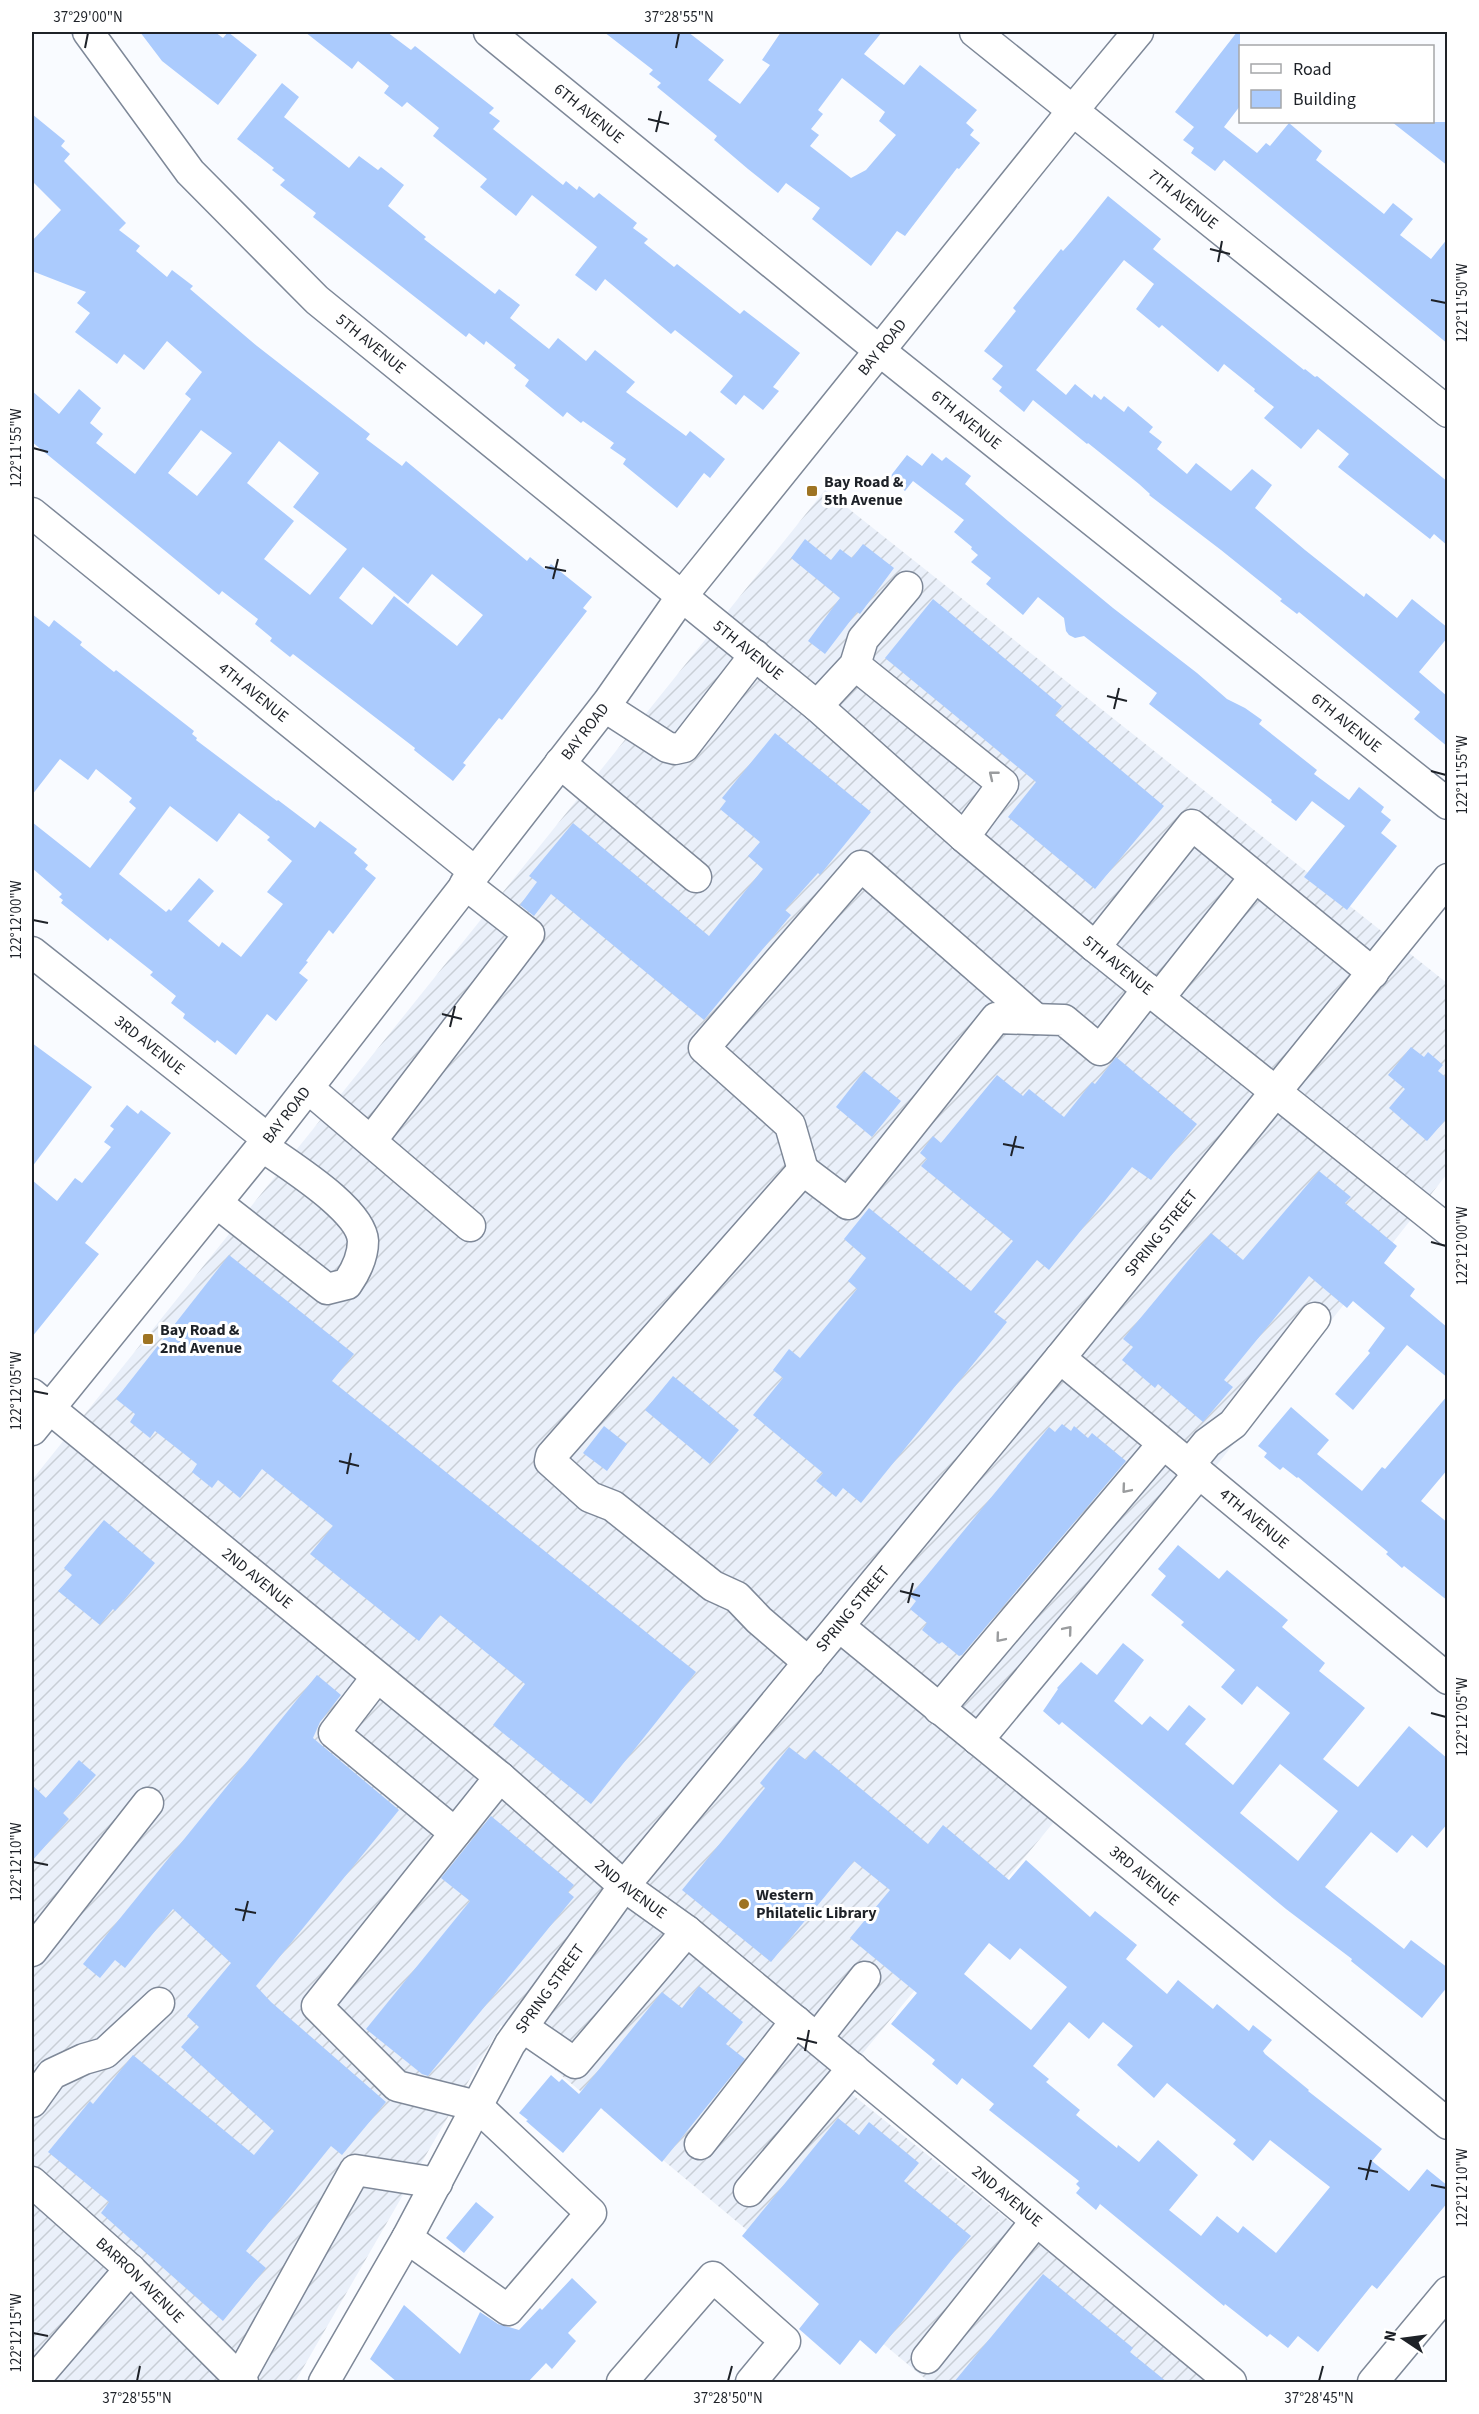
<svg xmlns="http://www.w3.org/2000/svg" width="1479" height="2414" font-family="'Source Sans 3',sans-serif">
  <defs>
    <pattern id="industrial-furrows" width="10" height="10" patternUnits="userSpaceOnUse" patternTransform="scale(1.5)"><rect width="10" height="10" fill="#eaf0fa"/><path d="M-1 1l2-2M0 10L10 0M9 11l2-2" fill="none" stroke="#c8ced6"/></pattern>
  </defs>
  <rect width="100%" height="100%" fill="#f9fbff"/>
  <!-- industrial -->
  <path fill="url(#industrial-furrows)" d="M825,490l622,493v191l-465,588 76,55 -220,266 372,299h-281l-428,-357 -206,357h-263v-902z"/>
  <!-- building -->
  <path fill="#abcbfd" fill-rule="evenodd" d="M140,32h75l8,6 5,-6 29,23 -39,50 -56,-44z
    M305,32h82l24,18 4,-4 79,62 -5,5 11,8 -7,8 70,56 3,-4 11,9 2,-4 15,12 5,-5 38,30 -4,5 15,11 -4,4 30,24 3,-3 63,50 4,-4 56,43 -27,34 6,4 -16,19 -19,-15 -8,10 -16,-13 13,-16 -58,-46 -4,4 -66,-55 -9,12 -21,-16 22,-28 -65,-52 -16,21 -36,-29 7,-8 -54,-43 6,-8 -32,-26 -5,5 -18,-14 5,-7 -31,-25 -6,8z
    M604,32h84l36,28 -16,20 32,24 30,-39 -8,-5 19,-28h101l-18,22 40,31 16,-20 57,45 -11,13 8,7 -4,5 10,8 -21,26 -2,-1 -52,68 -8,-5 -26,35 -59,-47 8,-11 -34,-25 -8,10 -30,-24 -34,-29 3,-4 -60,-49 4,-4 -12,-9 4,-4zM842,78l43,34 -6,9 17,14 -30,35 -15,8 -41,-32 9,-11 -8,-6 12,-15 -5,-4z
    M1237,32h3v74l-16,21 33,26 9,-10 4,3 19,-23 33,28 -6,9 68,54 9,-11 20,16 -13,16 31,24 17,-21v106l-224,-184 -9,11 -24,-18 3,-5 -11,-8 11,-13 -19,-15z
    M282,83l17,14 -15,20 65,51 10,-12 19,14 3,-3 23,18 -16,21 38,31 -2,2 71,55 4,-5 21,16 -10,13 39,31 9,-11 28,23 9,-11 40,32 -9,10 60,44 4,-5 35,28 -15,19 -6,-5 -27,35 -54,-44 3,-5 -16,-11 4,-5 -31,-22 -2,2 -14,-11 -4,5 -38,-31 4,-6 -15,-12 2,-3 -30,-24 -2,4 -15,-12 -3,4 -153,-120 3,-4 -36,-28 5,-5 -13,-10 2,-2 -37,-29z
    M32,114l33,27 -4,5 9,8 -6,7 62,62 -7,7 21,16 -4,5 31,26 5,-7 21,16 -3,3 67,57 113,88 -4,5 36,27 4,-5 121,100 3,-4 16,13 5,-6 41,33 -9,11 4,3 -85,109 -3,-2 -36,45 3,2 -13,16 -39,-31 1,-2 -122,-94 -3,3 -20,-16 2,-3 -17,-14 3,-5 -36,-28 -3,4 -187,-153v-51l27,23 20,-25 22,19 -11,15 13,11 -7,9 39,31 56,-75 -6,-5 17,-22 -35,-31 -23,29 -20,-16 -7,10 -42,-32 15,-19 -13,-10 9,-11 -54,-21v-30l29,-31 -29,-29zM201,430l31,23 -35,43 -29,-23zM279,441l40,32 -26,34 54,42 -37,46 -46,-36 30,-38 -47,-38zM363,567l45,37 24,-30 51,41 -26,31 -63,-50 -22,29 -33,-27z
    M1392,122h56v44z
    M1108,196l53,43 -8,10 151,121 1,-1 10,8 2,-1 131,106v64l-14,-12 -4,5 -92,-72 11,-13 -31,-25 -17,20 -37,-31 10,-11 -20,-16 1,-2 -31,-25 -6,8 -56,-47 -3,3 -23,-19 18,-25 -30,-24 -88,110 30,25 9,-11 17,14 2,-4 7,6 3,-4 20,16 4,-6 25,21 -4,5 13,10 -5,7 30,25 9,-11 35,28 21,-22 20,16 -17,23 50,42 59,47 2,-4 31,25 15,-19 36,29v9l-29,35 29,25v50l-34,-28 6,-7 -121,-100 -2,2 -17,-13 2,-2 -61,-49 -72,-55 1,-1 -11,-10 -51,-41 -1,1 -54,-44 -9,12 -25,-21 3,-4 -10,-8 11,-13 -19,-15 32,-40 -3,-3 48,-59 2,2 9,-10z
    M932,453l10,8 4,-4 25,19 -6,8 43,37 105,87 84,65 30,26 18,9 17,12 -3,4 58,46 -3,4 35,26 10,-13 25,20 -3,5 10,8 -10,13 16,13 -50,64 -43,-33 41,-51 -33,-25 -16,20 -25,-19 1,-2 -123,-96 8,-11 -73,-57 -9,2 -6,-3 -3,-4 -2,-13 -26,-21 -15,18 -37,-31 5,-6 -20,-16 7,-7 -7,-6 1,-2 -18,-15 10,-12 -51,-39 -8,10 -16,-13 18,-23 15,11z
    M805,539l26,21 9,-11 12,9 11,-14 31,24 -34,46 -3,-2 -32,42 -17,-13 32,-43 -49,-40z
    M933,599l129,107 -7,9 109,91 -69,83 -87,-72 28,-35 -151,-124z
    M32,614l17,13 5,-7 28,22 -2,3 34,27 2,-2 78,61 -2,3 5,4 -1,2 81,61 1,-1 37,28 5,-7 37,28 -3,4 14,12 -3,4 11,9 -43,56 -4,-4 -23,31 2,1 -9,11 9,7 -32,41 -9,-7 -31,41 -19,-15 -2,3 -32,-25 2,-4 -14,-11 5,-7 -26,-21 3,-3 -43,-34 -2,3 -47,-38 2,-3 -4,-3 3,-3 -30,-26v-46l58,46 46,-60 -7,-6 3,-4 -36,-29 -8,11 -28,-21 -28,36zM170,806l47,36 22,-29 31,24 -3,3 25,21 -25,31 16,12 -42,53 -19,-15 -3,5 -31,-26 26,-30 -15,-13 -28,33 -2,-2 -3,3 -47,-38z
    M775,733l96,79 -51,63 -2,-2 -33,37 6,5 -87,105 -153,-126 -17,22 -14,-11 17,-23 -8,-6 44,-53 136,113 54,-67 -15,-13 12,-14 -40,-33 6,-8 -4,-3z
    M32,1043l60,44 -60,80z
    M1411,1047l13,10 4,-5 15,13 -5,6 10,8v38l-21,24 -38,-33 16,-19 -17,-14z
    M1116,1057l81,67 -46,56 -19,-13 -83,103 -12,-10 -43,52 13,10 -146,181 -18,-15 -7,9 -20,-16 7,-8 -70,-58 30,-37 -10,-8 16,-21 11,9 57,-69 -9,-8 18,-23 -22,-19 25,-31 102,83 42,-50 -92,-75 6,-7 -7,-6 13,-17 8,7 56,-68 26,21 6,-7 35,28 28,-35 3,2z
    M864,1071l37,30 -29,36 -36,-30z
    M127,1105l11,9 3,-4 30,23 -86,110 14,11 -67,83v-157l25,21 18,-23 7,5 29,-36 -7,-5 10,-13 -4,-3z
    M1319,1171l32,26 -6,6 52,43 -13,17 31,26 -5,7 38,32v50l-41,-33 -54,65 -18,-16 35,-41 -2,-2 17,-23 -32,-27 -6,7 -38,-32 -85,104 9,7 -30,35 -45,-38 -3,4 -33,-28 11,-13 -10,-8 88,-106 32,27z
    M229,1255l125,99 -22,27 364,291 -105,132 -98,-79 32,-41 -85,-69 -21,26 -109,-87 23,-28 -71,-57 -22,29 -22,-18 -6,8 -20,-16 5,-8 -42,-33 -5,7 -20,-16 5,-8 -19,-15z
    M673,1376l66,54 -29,34 -65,-54z
    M1448,1395v74l-27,32 27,22v78l-44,-35 -2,2 -16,-14 2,-2 -90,-75 -1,1 -14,-11 -3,3 -16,-13 3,-4 -9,-7 33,-39 38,33 -12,14 45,37 20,-24 3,2z
    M1062,1424l9,7 3,-5 14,12 4,-5 34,28 -164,194 -3,1 -17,-14 -3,2 -17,-14 5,-7 -17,-14 6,-8 -6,-5 139,-169 6,5z
    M604,1426l23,18 -20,27 -24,-18z
    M104,1520l51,43 -40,48 -2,-2 -13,16 -42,-34 14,-16 -8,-7z
    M1178,1545l41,34 8,-9 61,50 -6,7 43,36 -6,8 46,37 -42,51 35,28 51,-61 39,33v64l-21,25 -15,-13 -15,18 -26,-21 -46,55 79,62 7,-9 37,28v18l-26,32 -71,-57 1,-2 -66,-50 -224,-187 -3,3 -16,-14 15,-22 -1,-1 24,-26 16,13 26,-32 21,17 -30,41 28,24 8,-9 18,15 21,-26 17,14 -21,25 48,41 57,-72 -33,-27 -15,19 -21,-18 14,-17 -54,-45 3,-3 -33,-27 15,-19 -8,-7zM1280,1764l58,47 -40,50 -58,-48z
    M317,1675l24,20 -21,27 -7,16 86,72 -143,176 15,16 115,100 -44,53 -11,-9 -85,105 20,17 -43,53 -122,-108 8,-11 -61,-50 42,-51 3,3 40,-49 121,100 20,-24 -93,-84 18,-20 -12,-11 44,-53 -58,-54 -48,59 -10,-8 -15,18 -17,-14z
    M789,1747l17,13 8,-10 114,94 15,-19 66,55 17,-20 64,57 5,-6 42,34 -11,14 41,35 11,-14 35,29 4,-5 32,27 4,-6 19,15 -9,11 2,3 44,36 -1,1 74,58 -10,12 37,30 18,-22 21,17v16l-71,87 -5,-4 -54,67 -20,-16 -10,12 -18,-14 -3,3 -42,-33 -1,2 -124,-102 -4,6 -20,-17 4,-5 -4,-4 3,-3 -90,-71 5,-6 -32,-26 -5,7 -25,-21 3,-4 -44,-36 26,-31 -67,-55 40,-48 -36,-29 -83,101 -89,-72 83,-102 -5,-5zM989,1943l21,17 10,-12 47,39 -36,43 -67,-56zM1069,2022l20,17 14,-17 30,24 -16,19 37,33 13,-15 69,57 -3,4 20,17 17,-21 60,47 -54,66 -33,-27 -5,7 -21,-17 -16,20 -32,-26 29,-35 -40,-35 -19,22 -21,-17 -1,3 -41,-33 4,-5 -34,-28 3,-3 -16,-13z
    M79,1760l17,15 -33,38 6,6 -37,42v-76l14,13z
    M491,1816l83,69 -6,7 6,5 -146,179 -6,-2 -56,-45 104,-128 -29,-23z
    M699,1986l44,36 -17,22 19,15 -83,103 -61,-54 -38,45 -37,-32 2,-1 -9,-7 32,-38 8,7 3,-3 17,15 83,-102 20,16z
    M838,2118l21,17 10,-13 50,41 -15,18 67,55 -95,118 -16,-14 -20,25 -41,-36 20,-25 -77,-68z
    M476,2202l18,15 -30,36 -18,-15z
    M1043,2274l90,74 -3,4 37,30h-213z
    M572,2278l25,24 -29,31 8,8 -24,28 -6,-6 -18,19h-131l-27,-23 34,-54 56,49 20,-42 18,12 21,6 21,-22 2,2z"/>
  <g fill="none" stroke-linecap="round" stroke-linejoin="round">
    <defs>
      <g id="minor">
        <path id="s1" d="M88,32l102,140 127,128 500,406 147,131 131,110 353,283"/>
        <path id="s2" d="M489,32l391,319 568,453"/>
        <path id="s3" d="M975,32l473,380"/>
        <path id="s4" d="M32,513l443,359"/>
        <path d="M855,665l148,119 -39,53"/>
        <path d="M817,706l38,-41 8,-26 44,-52"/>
        <path d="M605,707l62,40 8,2 9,-2 71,-92"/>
        <path d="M560,763l136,114"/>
        <path d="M1095,947l97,-122 181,148"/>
        <path id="s5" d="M32,952l236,187"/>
        <path d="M1159,998l96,-121"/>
        <path d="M308,1088l162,138"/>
        <path d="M371,1141l158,-207 -64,-50"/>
        <path d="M803,1170l-13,-45 -86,-77 157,-182 175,153"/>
        <path d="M217,1203l110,86 20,-5c9,-13 16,-27 16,-43 -2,-32 -75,-76 -101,-95"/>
        <path id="s6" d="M1060,1358l388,321"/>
        <path id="s7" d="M32,1394l468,383 124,109 63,45 544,451"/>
        <path id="s8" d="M32,1430l236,-291 340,-437 74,-106 392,-487 64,-77"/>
        <path d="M1189,1465l18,-22 26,-19 82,-106"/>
        <path id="s9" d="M840,1627l608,497"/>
        <path d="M809,1663l-50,-43 -22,-23 -24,-11 -100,-80 -23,-9 -40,-36 1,-5 252,-286 45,34 148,-186 68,2 36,30 48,-61"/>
        <path d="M377,1677l-43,56 121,100"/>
        <path d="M939,1709l224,-265"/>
        <path d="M978,1740l221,-267"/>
        <path d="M32,1951l116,-148"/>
        <path d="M524,2028l51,35 112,-132"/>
        <path d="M817,2038l48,-61"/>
        <path d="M32,2102l20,-28 32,-15 21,-6 54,-50"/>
        <path d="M700,2144l96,-123"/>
        <path id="s10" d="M32,2182l98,87 113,113"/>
        <path d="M749,2191l104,-123"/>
        <path d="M407,2238l101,72 83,-97 -114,-107 -80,-20 -80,-80 183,-229"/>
        <path d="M927,2358l109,-137"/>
        <path d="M239,2379l116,-209 82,13"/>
        <path d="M33,2382l97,-113"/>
        <path id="s11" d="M324,2382l83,-144 103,-194 114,-158 436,-528 388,-479"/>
        <path d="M622,2382l91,-105 72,64 -34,41"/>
        <path d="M1373,2382l75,-90"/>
      </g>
    </defs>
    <!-- minor casing -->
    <use href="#minor" stroke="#7e8898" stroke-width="33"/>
    <!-- minor -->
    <use href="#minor" stroke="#fff" stroke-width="30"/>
  </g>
  <!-- one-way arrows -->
  <defs><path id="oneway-chevron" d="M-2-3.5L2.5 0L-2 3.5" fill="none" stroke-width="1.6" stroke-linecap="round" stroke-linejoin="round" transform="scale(1.5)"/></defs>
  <g stroke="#9a9c9e">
    <use href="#oneway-chevron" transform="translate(993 775) rotate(-141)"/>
    <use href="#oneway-chevron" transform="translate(1126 1489) rotate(130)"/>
    <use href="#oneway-chevron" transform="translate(1068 1630) rotate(-50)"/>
    <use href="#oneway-chevron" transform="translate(1000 1638) rotate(130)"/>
  </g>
  <!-- ticks -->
  <path fill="none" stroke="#1e2228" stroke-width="2" d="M85,48l3,-15M676,48l3,-15M648,119l21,5M656,132l5,-21M1210,249l20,5M1218,262l4,-21M1431,300l15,3M33,448l15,4M545,567l21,4M553,579l5,-20M1107,696l20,5M1114,709l5,-21M1431,771l15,4M33,920l15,3M442,1014l20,5M450,1027l5,-21M1003,1144l21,4M1011,1156l5,-20M1431,1242l15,4M33,1391l15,3M339,1461l20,5M347,1474l4,-21M900,1591l20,5M908,1603l5,-20M1431,1713l15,4M33,1862l15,3M235,1909l21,4M243,1921l5,-20M797,2038l20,5M805,2051l4,-21M1358,2168l20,4M1366,2180l5,-20M1431,2185l15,3M33,2333l15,3M137,2381l3,-15M728,2381l4,-15M1319,2381l4,-15"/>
  <!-- markers -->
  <g fill="#9e7423" stroke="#fff" stroke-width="2">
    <rect x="806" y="485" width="12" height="12" rx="3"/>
    <rect x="142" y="1333" width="12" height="12" rx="3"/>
    <circle cx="744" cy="1904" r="6"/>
  </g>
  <g text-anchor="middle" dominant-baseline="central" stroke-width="6" stroke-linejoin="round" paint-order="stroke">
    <!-- street labels -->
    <g font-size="16" fill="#1e2228" stroke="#fff">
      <text stroke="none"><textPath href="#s2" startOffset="129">6TH AVENUE</textPath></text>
      <text stroke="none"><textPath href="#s3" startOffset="267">7TH AVENUE</textPath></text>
      <text stroke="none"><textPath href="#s1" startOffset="423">5TH AVENUE</textPath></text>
      <text stroke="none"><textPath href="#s8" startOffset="1377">BAY ROAD</textPath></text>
      <text stroke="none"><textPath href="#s2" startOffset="615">6TH AVENUE</textPath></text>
      <text stroke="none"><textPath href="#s1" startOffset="909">5TH AVENUE</textPath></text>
      <text stroke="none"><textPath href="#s4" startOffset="285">4TH AVENUE</textPath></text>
      <text stroke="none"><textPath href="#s2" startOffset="1101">6TH AVENUE</textPath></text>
      <text stroke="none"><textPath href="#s8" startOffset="891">BAY ROAD</textPath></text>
      <text stroke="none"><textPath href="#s1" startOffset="1395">5TH AVENUE</textPath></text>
      <text stroke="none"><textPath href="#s5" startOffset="150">3RD AVENUE</textPath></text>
      <text stroke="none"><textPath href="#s8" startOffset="405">BAY ROAD</textPath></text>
      <text stroke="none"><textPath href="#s11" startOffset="1426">SPRING STREET</textPath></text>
      <text stroke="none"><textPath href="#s6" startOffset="252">4TH AVENUE</textPath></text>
      <text stroke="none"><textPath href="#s7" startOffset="291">2ND AVENUE</textPath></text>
      <text stroke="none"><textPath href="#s11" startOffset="940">SPRING STREET</textPath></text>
      <text stroke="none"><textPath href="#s9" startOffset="393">3RD AVENUE</textPath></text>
      <text stroke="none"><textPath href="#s7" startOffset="777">2ND AVENUE</textPath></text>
      <text stroke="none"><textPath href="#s11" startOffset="454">SPRING STREET</textPath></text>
      <text stroke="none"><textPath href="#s7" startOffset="1263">2ND AVENUE</textPath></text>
      <text stroke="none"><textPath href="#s10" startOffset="146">BARRON AVENUE</textPath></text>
    </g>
    <!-- poi labels -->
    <g font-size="16" font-weight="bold" fill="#1e2228" stroke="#fff" text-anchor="start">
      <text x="824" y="482">Bay Road &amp;<tspan x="824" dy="18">5th Avenue</tspan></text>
      <text x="160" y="1330">Bay Road &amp;<tspan x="160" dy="18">2nd Avenue</tspan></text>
      <text x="756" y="1895">Western<tspan x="756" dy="18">Philatelic Library</tspan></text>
    </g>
  </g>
  <!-- border -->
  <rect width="1479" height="2414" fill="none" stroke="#ffffff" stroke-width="66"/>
  <!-- legend -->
  <rect x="1239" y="45" width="195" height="78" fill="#ffffff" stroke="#a5a7a9" stroke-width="1.5"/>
  <rect x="1251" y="64" width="30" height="9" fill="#ffffff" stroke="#a5a7a9" stroke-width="1.5"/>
  <text x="1293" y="75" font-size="18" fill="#1e2228">Road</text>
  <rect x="1251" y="90" width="30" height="18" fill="#abcbfd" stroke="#a5a7a9" stroke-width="1.5"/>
  <text x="1293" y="105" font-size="18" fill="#1e2228">Building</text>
  <!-- north arrow -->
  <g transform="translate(1404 2339) rotate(283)" stroke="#ffffff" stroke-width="4.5" paint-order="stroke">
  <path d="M0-4.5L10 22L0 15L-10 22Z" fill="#1e2228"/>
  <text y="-9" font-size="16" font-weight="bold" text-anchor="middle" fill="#1e2228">N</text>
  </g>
  <rect x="33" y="33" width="1413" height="2348" fill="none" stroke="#1e2228" stroke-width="2"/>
  <g font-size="15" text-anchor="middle" fill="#1e2228">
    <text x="88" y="22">37°29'00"N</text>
    <text x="679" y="22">37°28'55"N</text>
    <text transform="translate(1462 303) rotate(-90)" y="5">122°11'50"W</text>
    <text transform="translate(16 448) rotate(-90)" y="5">122°11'55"W</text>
    <text transform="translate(1462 775) rotate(-90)" y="5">122°11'55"W</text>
    <text transform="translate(16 920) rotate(-90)" y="5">122°12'00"W</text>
    <text transform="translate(1462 1246) rotate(-90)" y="5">122°12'00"W</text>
    <text transform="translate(16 1391) rotate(-90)" y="5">122°12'05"W</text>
    <text transform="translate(1462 1717) rotate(-90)" y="5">122°12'05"W</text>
    <text transform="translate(16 1862) rotate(-90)" y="5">122°12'10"W</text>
    <text transform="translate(1462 2188) rotate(-90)" y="5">122°12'10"W</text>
    <text transform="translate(16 2333) rotate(-90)" y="5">122°12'15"W</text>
    <text x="137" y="2403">37°28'55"N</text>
    <text x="728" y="2403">37°28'50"N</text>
    <text x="1319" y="2403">37°28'45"N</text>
  </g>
</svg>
